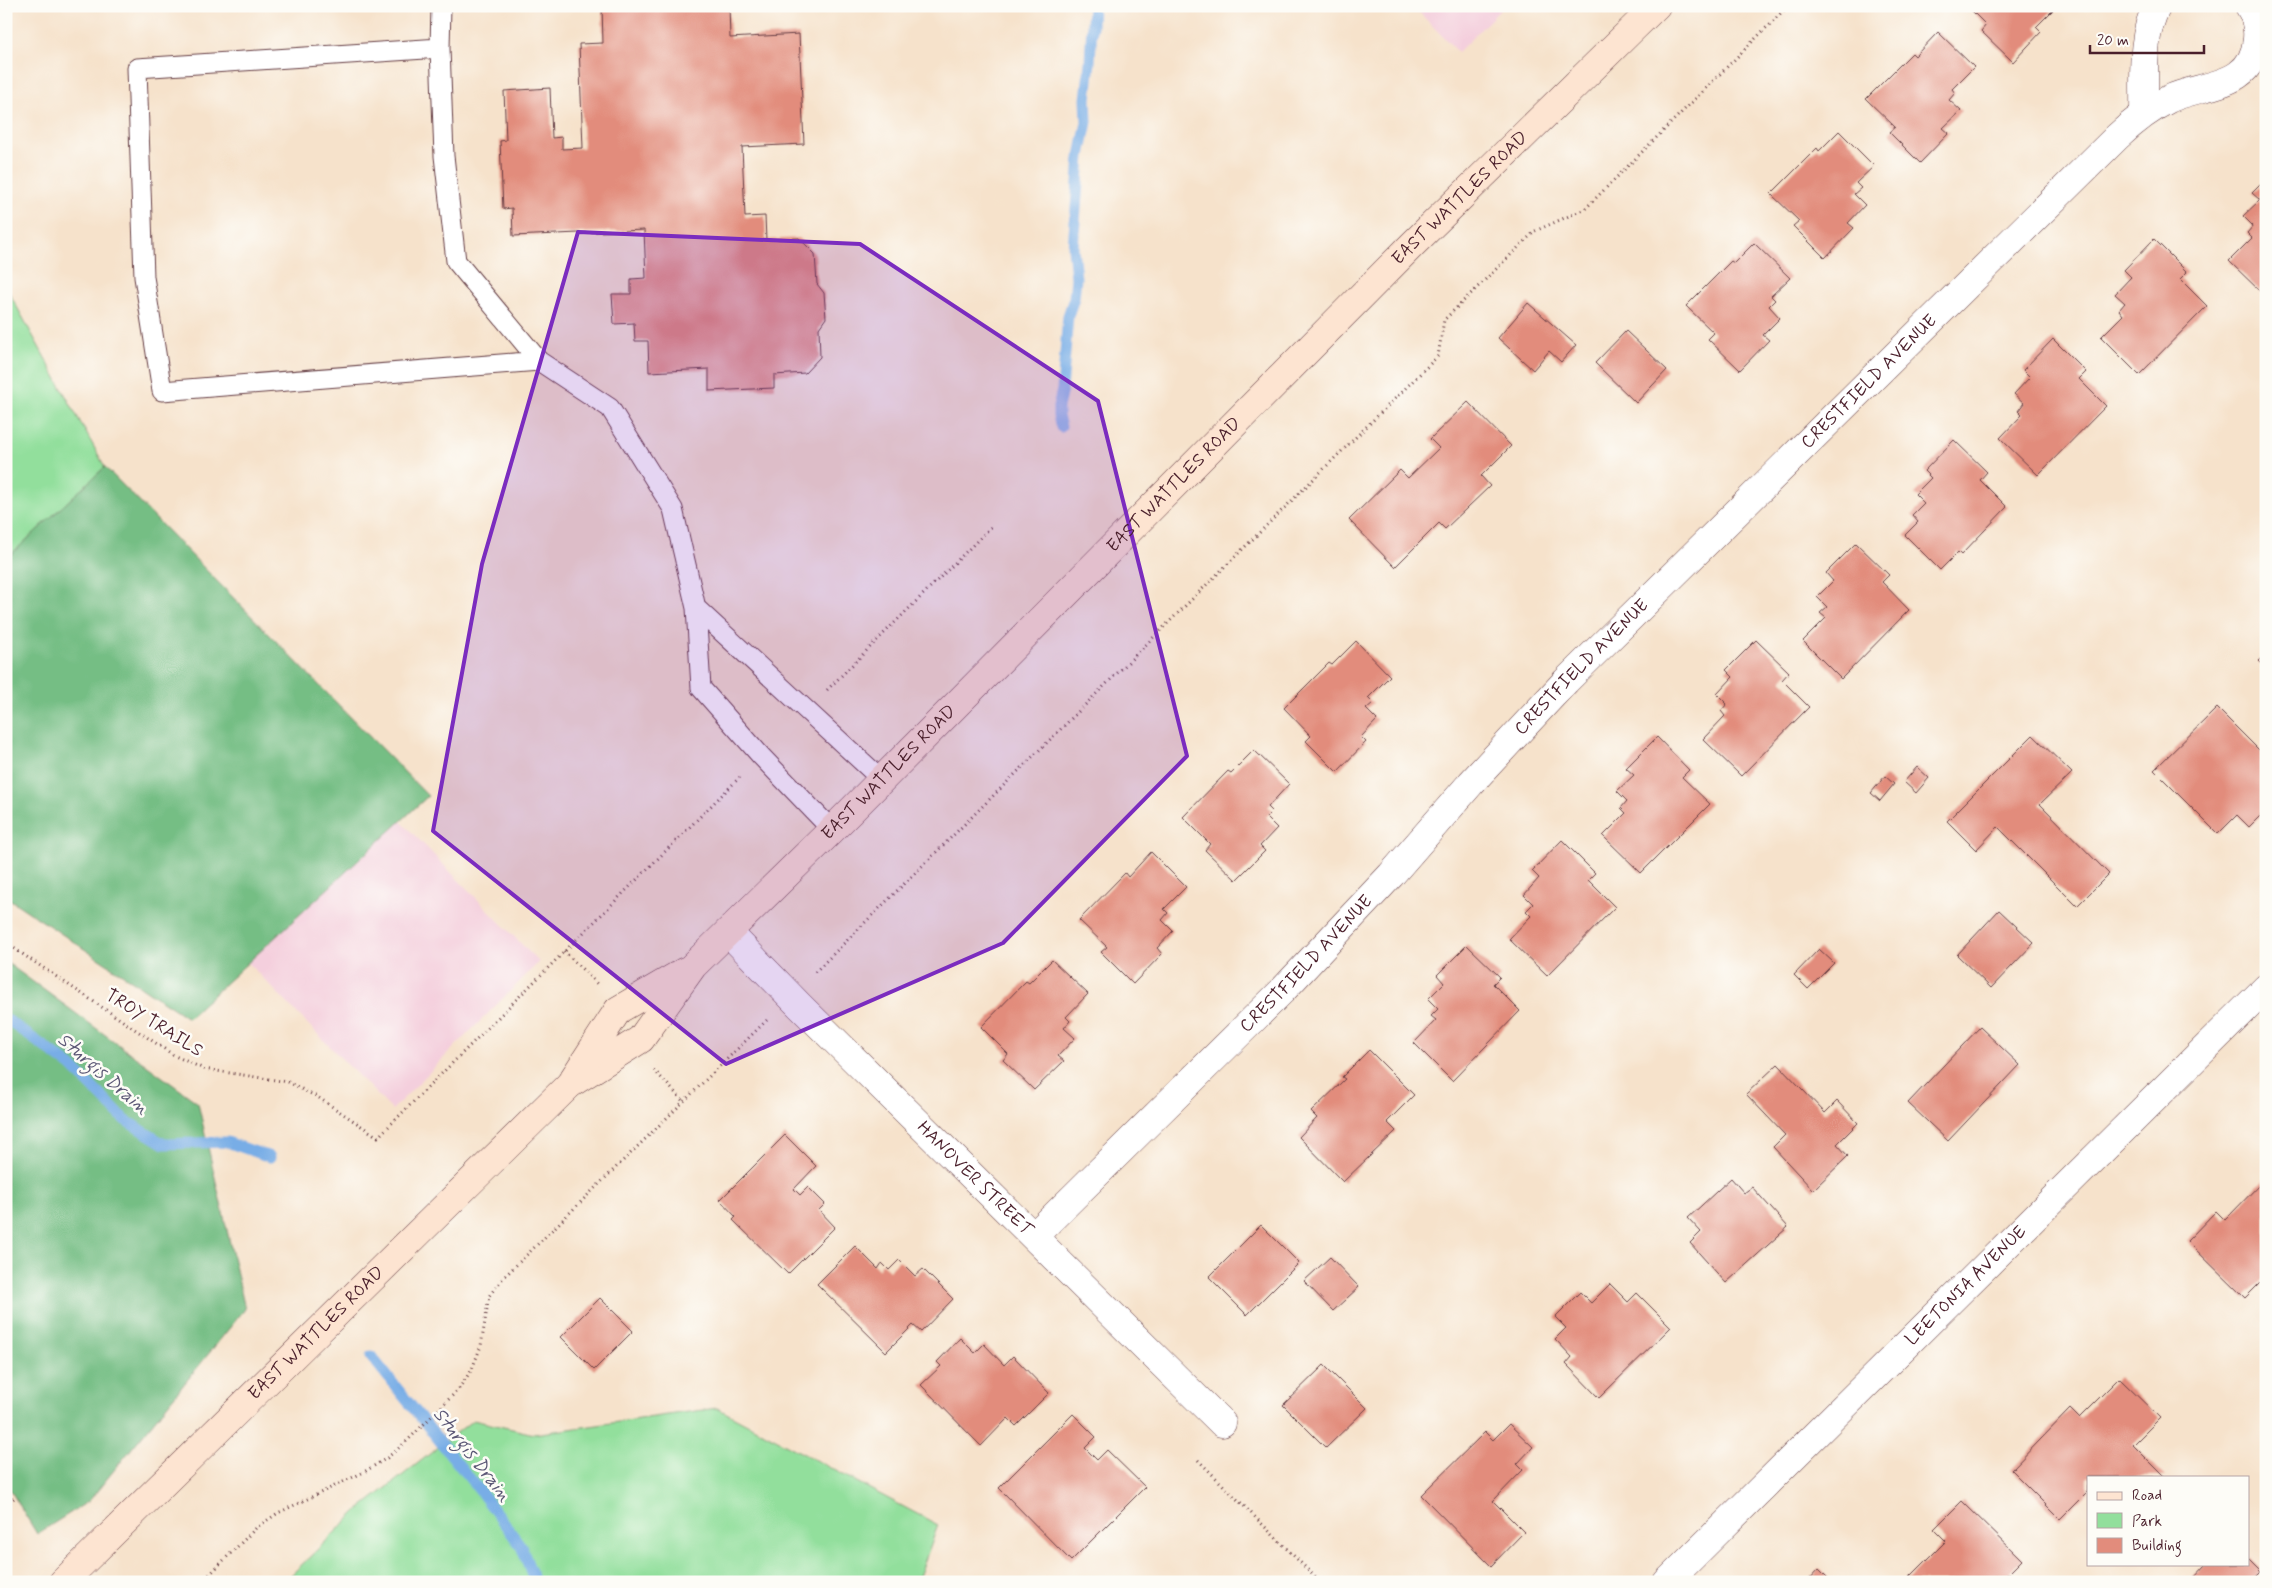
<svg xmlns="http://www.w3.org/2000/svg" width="2272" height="1588" font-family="Mynerve,sans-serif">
  <rect width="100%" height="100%" fill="#fdfcf7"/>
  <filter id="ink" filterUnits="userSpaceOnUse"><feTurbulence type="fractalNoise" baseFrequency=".02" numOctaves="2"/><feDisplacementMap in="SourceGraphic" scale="10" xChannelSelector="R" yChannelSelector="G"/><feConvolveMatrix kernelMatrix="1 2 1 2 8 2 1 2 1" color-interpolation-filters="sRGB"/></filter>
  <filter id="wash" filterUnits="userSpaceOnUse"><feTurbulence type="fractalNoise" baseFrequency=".0096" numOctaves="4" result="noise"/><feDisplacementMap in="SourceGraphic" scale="20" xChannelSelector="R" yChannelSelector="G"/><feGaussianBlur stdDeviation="1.12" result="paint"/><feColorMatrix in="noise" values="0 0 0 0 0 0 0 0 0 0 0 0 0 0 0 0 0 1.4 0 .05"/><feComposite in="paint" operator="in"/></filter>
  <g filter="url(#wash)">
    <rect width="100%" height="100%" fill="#f6e2cb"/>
    <!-- built -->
    <path fill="#f4cfdd" d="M1413,6h91l-46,46z
      M6,419l533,543 -147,148 -386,-394z"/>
    <!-- green -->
    <path fill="#92df9c" stroke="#6e7f64" d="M6,287l99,180 -99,92z
      M717,1408l221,117 -21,57h-633l73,-71 116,-91 61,14z"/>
    <!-- forest -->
    <path fill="#75be84" stroke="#606e58" d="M105,467l323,329 -240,222 -182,-121v-338z
      M6,962l192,141 47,206 -156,192 -52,33 -31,-51z"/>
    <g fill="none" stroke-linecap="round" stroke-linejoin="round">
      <!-- stream -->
      <path stroke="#78ade6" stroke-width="11" d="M1061,427l-3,-11v-9l4,-17 6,-74 6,-18 2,-20 -3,-30 7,-92 7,-34 -1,-23 4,-37 3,-56
        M6,1019l65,47 54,54 39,24 63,-2 43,15
        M371,1356l109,135 41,55 14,36"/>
    </g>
    <g id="blocks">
      <!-- building -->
      <path fill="#e28c7c" d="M602,6h127l1,32 69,-4 5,110 -62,3 3,70 20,-1 1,24 33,-2 16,16 2,30 7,9 2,25 -7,10 1,29 -15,16 -31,2v13l-65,3v-22l-60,3 -1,-31h-13l-1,-18 -20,1 -2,-30h19v-15l15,-1 -2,-48 -131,6 -1,-28 -9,1 -3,-68 6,-1 -2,-49 46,-3 2,50 10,-1v12l21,-1 -4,-104 24,-1z
        M1967,6h82l4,4 -17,17 5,5 -28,30 -32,-31 5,-6z
        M1938,32l36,35 -22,22 3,4 -6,7 12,11 -18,17 6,5 -29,30 -31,-31 6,-5 -29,-28 46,-46 3,3z
        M1839,131l35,35 -18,17 5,5 -7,6 11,11 -17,18 6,5 -29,30 -32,-32 6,-5 -28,-27 46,-46 2,3z
        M2266,179v118l-37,-36 23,-23 -5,-5 6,-7 -10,-10 17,-16 -8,-7z
        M2154,239l33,33 -7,7 27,27 -68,69 -38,-38 22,-22 -4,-5 6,-7 -10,-9 16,-17 -7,-7z
        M1754,243l36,35 -19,18 4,4 -6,6 11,12 -17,17 6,5 -29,30 -32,-31 6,-6 -28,-27 45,-45 3,2z
        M1528,303l48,42 -15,17 -12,-11 -16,19 -35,-32z
        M1626,331l41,39 -31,33 -41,-40z
        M2053,339l33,33 -7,7 27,27 -68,69 -38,-37 22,-23 -4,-4 6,-8 -10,-9 16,-17 -7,-7z
        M1468,402l43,44 -30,30 9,10 -45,43 -6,-6 -44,44 -46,-47 51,-50 8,8 31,-30 -9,-9z
        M1954,440l33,32 -7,8 27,27 -46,48 -3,-3 -18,18 -35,-35 13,-13 -6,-7 12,-12 -9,-9 16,-16 -7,-7z
        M1856,543l33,32 -7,7 27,28 -68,69 -38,-38 23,-23 -6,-5 7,-6 -10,-10 16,-16 -7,-8z
        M1756,640l33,32 -7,8 27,27 -68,69 -38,-37 22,-23 -4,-5 6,-7 -10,-10 16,-17 -7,-7z
        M1356,641l34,35 -22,22 5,5 -7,6 11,11 -16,17 5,5 -29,30 -31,-31 5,-5 -27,-28 45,-45 3,2z
        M2266,655v13l-7,-7z
        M2217,708l49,49v53l-17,17 -12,-12 -19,19 -64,-64z
        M2033,735l39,38 -32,31 69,70 -32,32 -79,-79 -22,23 -29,-29z
        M1657,737l32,33 -7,7 28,27 -69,69 -38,-37 23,-23 -5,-5 6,-7 -10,-10 17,-16 -8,-7z
        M1254,750l35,34 -21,23 4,4 -6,6 11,11 -17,18 5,5 -29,29 -31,-30 5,-6 -27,-27 45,-46 3,2z
        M1917,767l12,11 -13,15 -12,-11z
        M1885,776l9,8 -14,17 -9,-8z
        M1562,840l33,33 -7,7 27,27 -68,69 -38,-37 22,-23 -5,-5 7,-7 -9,-9 15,-17 -7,-7z
        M1151,852l35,35 -22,22 4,4 -6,7 11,11 -16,17 5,6 -29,30 -32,-32 6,-5 -28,-27 46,-47 3,4z
        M1999,910l35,33 -43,45 -34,-33z
        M1467,945l33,32 -7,7 27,27 -68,70 -38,-38 22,-23 -5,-4 7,-7 -10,-10 16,-16 -7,-8z
        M1819,949l15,14 -26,26 -14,-14z
        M1052,960l36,34 -22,23 4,4 -6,7 11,10 -17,18 6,5 -30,29 -31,-30 5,-6 -27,-27 45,-46 3,2z
        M1980,1027l40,38 -72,76 -40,-38z
        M1369,1050l45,45 -27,27 9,9 -53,51 -44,-45 18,-19 -6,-6 34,-33 -3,-2z
        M1778,1064l47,49 12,-12 21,22 -21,21 11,12 -35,34 -40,-43 12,-12 -39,-41z
        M785,1135l31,31 -22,23 6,6 8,-8 17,17 -6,6 16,17 -47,47 -55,-54 3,-3 -16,-17z
        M1731,1178l13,15 8,-6 36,40 -62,56 -36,-40 11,-11 -13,-14z
        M2266,1178v99l-21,21 -58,-57 29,-30 9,9z
        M1261,1225l38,38 -52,52 -38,-38z
        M855,1246l23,23 4,-6 7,7 10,-10 16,16 8,-7 30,30 -32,33 -8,-7 -27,27 -69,-68z
        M1330,1257l29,30 -26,24 -29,-30z
        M1610,1284l18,18 9,-9 34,34 -72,71 -33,-34 6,-7 -17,-18 11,-11 -11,-11 25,-25 11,11z
        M600,1298l33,33 -39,39 -33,-33z
        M960,1338l15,15 9,-9 20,21 9,-9 36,37 -33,33 -8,-8 -27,28 -60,-61 20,-19 -4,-4z
        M1324,1365l43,43 -41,40 -43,-43z
        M2119,1378l41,40 -27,27 32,32h-77v14l-28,28 -49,-49 59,-61 9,9z
        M1073,1414l23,23 -11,11 12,12 10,-10 38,37 -74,74 -72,-73z
        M1509,1424l24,23 -16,17 6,6 -30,31 31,31 -33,34 -70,-71 64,-63 8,8z
        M1962,1501l60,59 -22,22h-95l41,-41 -12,-12z
        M2248,1558l14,14 -10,10 -62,-1 16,-17h42z
        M1819,1569l13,13h-25z"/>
    </g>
  </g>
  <g filter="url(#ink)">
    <use href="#blocks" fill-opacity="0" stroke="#643c43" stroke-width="1"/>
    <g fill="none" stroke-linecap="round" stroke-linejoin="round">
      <defs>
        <path id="service" d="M441,6l-1,42 4,108 12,105 83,100 71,47 63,101 23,99 5,80 60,68 71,74
          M440,48l-303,20 7,209 18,114 377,-30
          M696,608l186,172"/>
        <g id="minor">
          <path d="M2144,113c1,-34 -4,-76 13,-107"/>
          <path id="s1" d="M728,932l72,74 422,417"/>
          <path id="s2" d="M1034,1236l248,-245 109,-116 80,-92 95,-102 551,-544c16,-15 32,-28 52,-38 34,-16 84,-10 88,-60 1,-11 -2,-24 -8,-33"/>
          <path id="s3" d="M1667,1582l599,-594"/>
        </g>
        <g id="secondary">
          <path id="s4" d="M570,1084l71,-45 52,-73 139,-136 581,-586 243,-238"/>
          <path id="s5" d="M63,1582l507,-498 48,-74 67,-39"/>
        </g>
      </defs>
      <!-- service casing -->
      <use href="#service" stroke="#643c43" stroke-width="21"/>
      <!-- minor casing -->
      <use href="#minor" stroke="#643c43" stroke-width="29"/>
      <!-- secondary casing -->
      <use href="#secondary" stroke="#643c43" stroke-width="29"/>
      <!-- path -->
      <path stroke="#643c43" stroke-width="3" stroke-dasharray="1 4" stroke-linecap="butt" d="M827,690l165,-164
        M6,943l169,113 29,13 84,13 31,16 59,39 363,-361
        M564,951l33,33
        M815,972l623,-616 6,-36 91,-89 50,-22 203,-203
        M654,1070l30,32
        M1198,1460l122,122
        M6,1506l8,-8
        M202,1582l55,-55 21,-14 86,-41 23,-14 20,-17 51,-51 14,-21 9,-23 8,-50 14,-18 264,-258"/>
      <!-- service -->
      <use href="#service" stroke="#fff" stroke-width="19"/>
      <!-- minor -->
      <use href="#minor" stroke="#fff" stroke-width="28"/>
      <!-- secondary -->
      <use href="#secondary" stroke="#fde4d1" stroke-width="28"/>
    </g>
  </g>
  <!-- marked area -->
  <path fill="#7b2cbf" fill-opacity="0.2" stroke="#7b2cbf" stroke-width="4" stroke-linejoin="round" d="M578,232l282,12 238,157 89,355 -184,187 -277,121 -293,-233 49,-267z"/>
  <g text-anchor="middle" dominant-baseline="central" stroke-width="5" stroke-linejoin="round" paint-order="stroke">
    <!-- street labels -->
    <g font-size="18" fill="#4a1f2b" stroke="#fdfcf7">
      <text stroke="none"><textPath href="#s4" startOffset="1259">EAST WATTLES ROAD</textPath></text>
      <text stroke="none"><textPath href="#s2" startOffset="1195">CRESTFIELD AVENUE</textPath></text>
      <text stroke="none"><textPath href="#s4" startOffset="854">EAST WATTLES ROAD</textPath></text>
      <text stroke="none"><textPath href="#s2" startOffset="790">CRESTFIELD AVENUE</textPath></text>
      <text stroke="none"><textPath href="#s4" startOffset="449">EAST WATTLES ROAD</textPath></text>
      <text stroke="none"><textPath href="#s2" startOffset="385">CRESTFIELD AVENUE</textPath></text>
      <text transform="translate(154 1023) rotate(32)">TROY TRAILS</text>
      <text stroke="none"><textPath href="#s1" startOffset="349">HANOVER STREET</textPath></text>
      <text stroke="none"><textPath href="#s3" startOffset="421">LEETONIA AVENUE</textPath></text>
      <text stroke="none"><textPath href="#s5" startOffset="355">EAST WATTLES ROAD</textPath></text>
    </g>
    <!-- water labels -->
    <g font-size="19" font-style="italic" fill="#5c5876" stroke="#fdfcf7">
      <text transform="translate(103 1074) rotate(41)">Sturgis Drain</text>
      <text transform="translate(472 1455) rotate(52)">Sturgis Drain</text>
    </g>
  </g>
  <!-- margin -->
  <rect width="2272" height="1588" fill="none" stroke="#fdfcf7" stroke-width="25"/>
  <!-- legend -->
  <rect x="2087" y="1476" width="162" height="90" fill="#fdfcf7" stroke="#b5a4a5"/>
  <rect x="2097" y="1492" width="25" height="8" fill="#fde4d1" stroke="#b5a4a5"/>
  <text x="2132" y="1500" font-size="15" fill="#4a1f2b">Road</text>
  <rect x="2097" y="1513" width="25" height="15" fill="#92df9c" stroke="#b5a4a5"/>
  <text x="2132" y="1526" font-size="15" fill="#4a1f2b">Park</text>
  <rect x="2097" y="1538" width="25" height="15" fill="#e28c7c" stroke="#b5a4a5"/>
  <text x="2132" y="1550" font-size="15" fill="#4a1f2b">Building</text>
  <!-- scale -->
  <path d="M2090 45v8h114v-8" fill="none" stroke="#4a1f2b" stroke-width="2.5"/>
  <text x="2097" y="45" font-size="15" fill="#4a1f2b" stroke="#fdfcf7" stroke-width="4" paint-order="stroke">20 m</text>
</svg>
